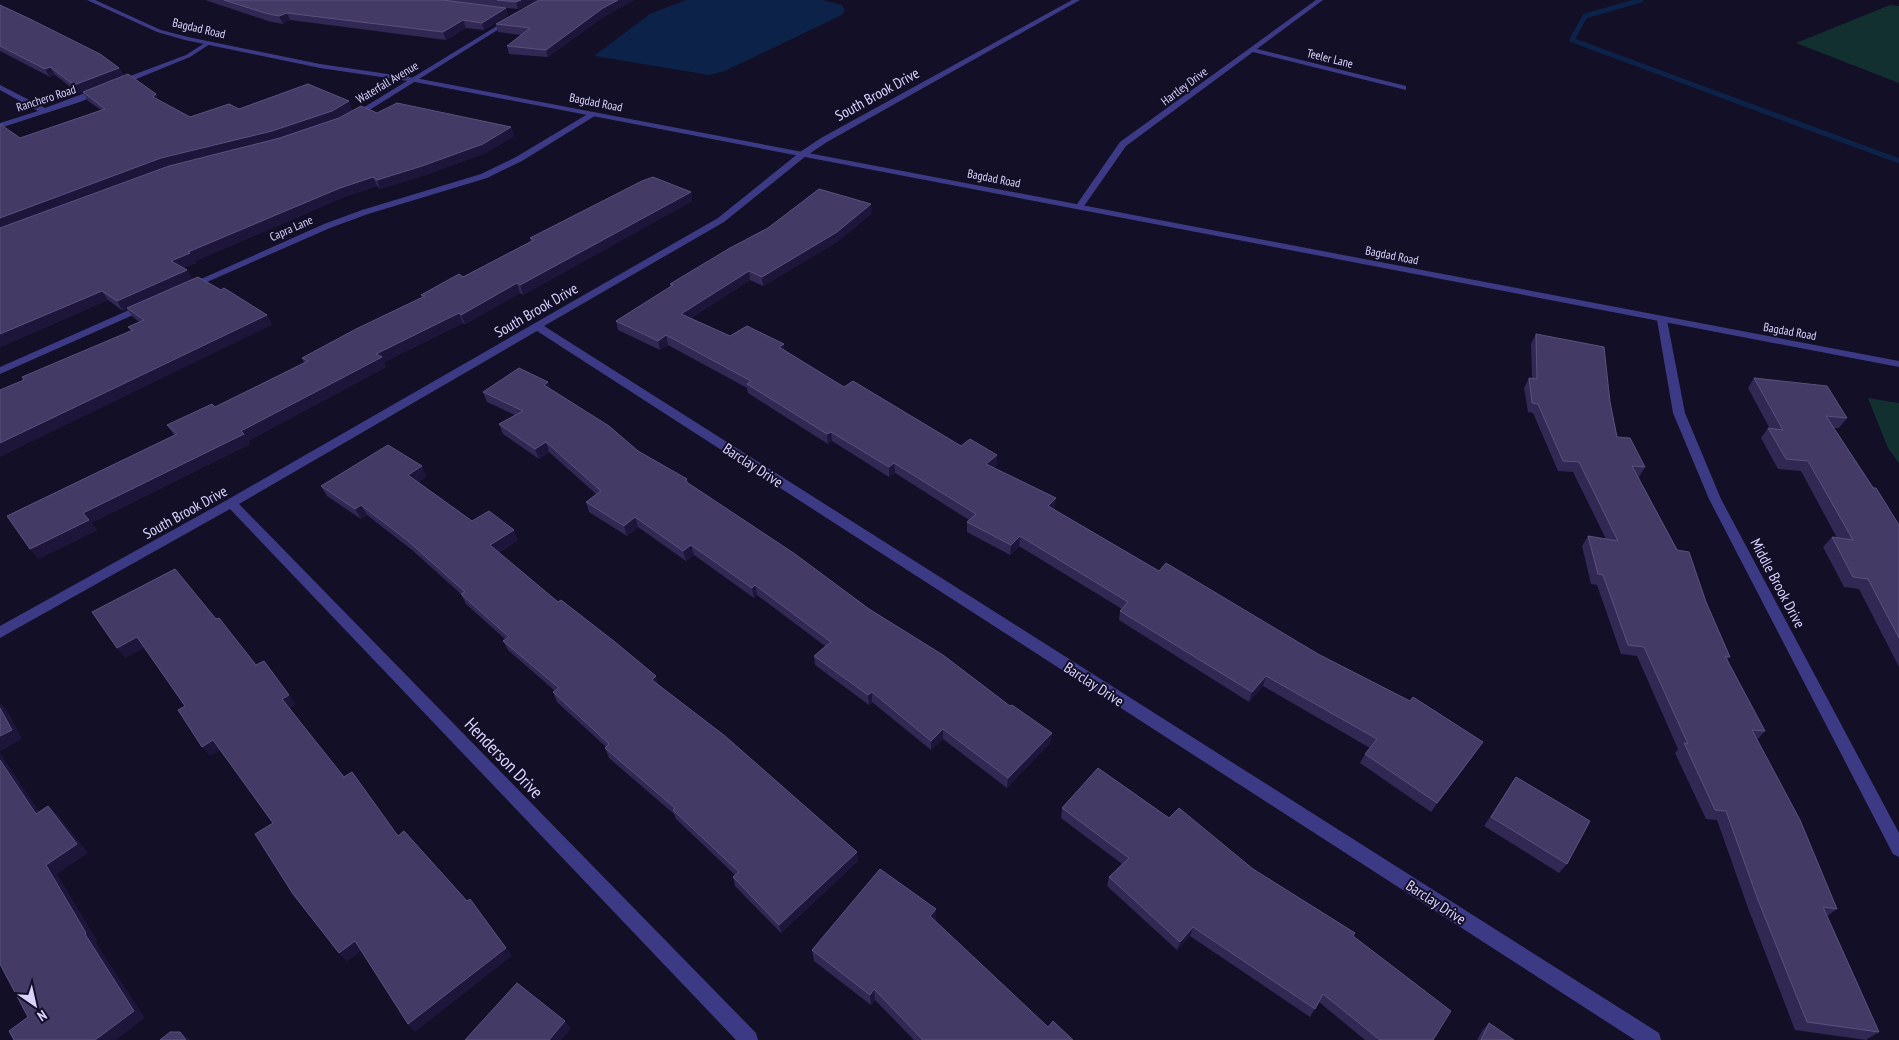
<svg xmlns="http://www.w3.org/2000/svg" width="1899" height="1040" font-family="'PT Sans Narrow',sans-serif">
  <rect width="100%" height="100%" fill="#130f26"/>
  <!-- green -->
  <path fill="#12302f" d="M1890,5l9,1v77l-103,-40z
    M1868,398l31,5v60l-11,-15z"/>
  <!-- water -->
  <path fill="#0c2248" d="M686,0h137l19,5 3,5 -3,5 -117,56 -16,4 -115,-19 56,-42z"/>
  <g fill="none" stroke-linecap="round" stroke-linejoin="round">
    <!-- stream -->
    <path stroke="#0c2248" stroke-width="5" d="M1641,0l-56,16 -13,24 327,121"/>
    <!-- minor -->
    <path fill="#3d3a85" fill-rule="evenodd" d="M1072,0h8l-253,142 -21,14 -82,66 -180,104 1115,707 2,7h-26l-1098,-709 -298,173 517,529 2,7h-22l-506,-531 -230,129v-12l227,-126 491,-282 82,-66 21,-14z
      M1316,0h7l-66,49 149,37v4l-153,-38 -127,94 -44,63h-6l-1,-2 45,-65z
      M510,18l5,1 -160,100 -7,-2z
      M208,41l3,2 -1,1 -20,13 -110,45 -80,26v-5l38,-12 -38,-21v-5l45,23 141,-53z
      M591,112l7,2 -76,47 -35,17 -119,36 -38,14 -139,61h-6l-2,-2 141,-63 38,-14 119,-36 35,-17z
      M145,303l5,3 -1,2 -149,66v-7z
      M1662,317l5,3 18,93 36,86 178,334v24l-6,-3 -184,-355 -36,-86 -16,-93z"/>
    <!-- tertiary -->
    <path fill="#3d3a85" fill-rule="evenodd" d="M87,0h8l66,30 27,7 132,27 95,14 1484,283v6l-1484,-285 -95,-14 -135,-28 -28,-8z"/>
  </g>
  <!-- wall -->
  <path fill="#312854" d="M205,0h429l-29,16 -57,41 -39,-3 -2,-8 14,-11 -23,-3 -2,-8 34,-19 -12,4 -12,-1 2,7 -24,15 -18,-2 -20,12 -156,-20 -7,4 -15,-3z
    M0,5l119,63 5,8 32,18 3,7 31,16 49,-8 110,-8 3,9 -17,9 42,-6 134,14 3,9 -28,17 -61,22 -45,14 -3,-3 -33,11 -149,64 1,2 -13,5 9,11 29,11 46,25 5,10 -249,55 -1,-3 109,-46 -3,-4 11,-5 -6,-5 -6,-8 -4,2 -15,-11 -108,47v-223l20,14 81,-28 -13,-9 -5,-9 28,-11 -33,12 -23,-18 -5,2 -50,-26z
    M691,192l1,9 -169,94 -3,-2 -55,31 -2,-1 -79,39 2,5 -138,74 2,3 -159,79 6,7 -59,29 136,-124 -7,-10 48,-18 89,-44 -2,-5 120,-60 -1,-3 42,-18 68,-36 -1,-3z
    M872,213l-35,29 -74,44 -13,-6 -59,38 39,18 54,8v6l60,37 117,59 36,19 -4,3 62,40 -2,1 106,62 318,180 -46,61 -71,-49 5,-9 5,-6 -107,-62 -14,16 -130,-82 1,-9 2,-2 -103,-63 -9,9 -43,-23v-10l2,-2 -74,-47 -6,4 -57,-36 -4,3 -80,-51 -1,-5 -79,-43 -8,5 -42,-20 -2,-9 55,-34 -1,-3z
    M1536,334l74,68 7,35 28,30 -6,10h-1l68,125 24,55 -3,3 38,71 -8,9 80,169 -10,7 52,116 -13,8 -71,-10 -47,-122 -31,-88 -11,-1 -31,-66 3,-4 -41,-93 -16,-2 -24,-69 -6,-1 -9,-38 6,-10 18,3 -33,-67 -15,-1 -25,-58 -5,-1 -4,-24 5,-10h3l-1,-34z
    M1754,378l93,40 -8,10h-5l65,97v142l-40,-78 -15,-2 -21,-40 9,-10 5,1 -36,-67 -23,-2 -17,-31 7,-10 2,1 -22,-41z
    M548,382l3,8 87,61 49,28 1,4 322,223 42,27 -2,10 -43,45 -64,-49 -12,11 -59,-48 -3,3 -54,-40 -1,-9 11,-10 -68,-51 -3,3 -60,-43 -8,6 -48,-34 -11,9 -38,-24 -3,-10 10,-8 -47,-42 -10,7 -36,-25 -4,-10 16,-9 -28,-13 -4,-10z
    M427,476l-9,6 54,39 46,19 -20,13 161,133 199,175 -77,72 -46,-47 -2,-9 2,-2 -59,-56 -2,-5 -65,-56 -4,-10 1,-1 -49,-45 -4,-10 2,-1 -47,-41 -5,-9 2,-2 -39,-35 -5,-10 -49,-44 -45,-35 -6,4 -34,-23 -6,-10z
    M1516,777l51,87 -8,9 -75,-47z
    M1062,808l107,10 84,51 100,67 80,104h-68l-46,-38 -9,15 -120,-81 -13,14 -70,-64 2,-9 13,-13 -61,-46z
    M936,920l-1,1 113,106 25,13h-159l-39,-40 -4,5 -57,-44 -2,-11z
    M1489,1023l25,17h-37l5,-9z"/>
  <!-- shaded-wall -->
  <path fill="#1d163a" d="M521,0h23l-26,9 -2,-7z
    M618,0h16l-29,16 -57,41 -2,-7 57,-42z
    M506,8l2,7 -24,15 -2,-7z
    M287,13l3,7 -7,4 -4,-8z
    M463,20l3,8 -20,12 -3,-8z
    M50,67l5,8 -5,2 -5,-8z
    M119,68l5,8 -46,17 -4,-8z
    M156,94l4,8 -7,-5z
    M349,101l3,9 -17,9 -335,111v-12l161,-60z
    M511,127l3,9 -28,17 -61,22 -45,14 -3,-9z
    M373,177l4,9 -33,11 -149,64 1,2 -19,7 -6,-9 17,-9 152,-64z
    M691,192l1,9 -169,94 -3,-10z
    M871,204l1,9 -35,29 -74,44 -1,-9z
    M187,270l6,10 -70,31 -6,-10z
    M749,271l1,9 -67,43 -2,-9z
    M517,283l3,10 -55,31 -4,-9z
    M102,291l6,9 -108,47v-13z
    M459,313l4,10 -79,39 2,5 -138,74 2,3 -159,79 6,7 -59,29 -8,-10 53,-36 158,-82 135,-77z
    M267,315l5,10 -272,132v-14z
    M666,335l2,10 -8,5 -2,-9z
    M784,344l1,9 -6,-6z
    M548,382l4,10 -8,-7z
    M831,432l1,9 -4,3 -1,-10z
    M546,442l3,10 -10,7 -4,-10z
    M997,455v10l-12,9 1,-10z
    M894,463l1,10 -6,4v-10z
    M422,466l5,10 -14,9 -5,-10z
    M1056,498l-1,10 -8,8 1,-10z
    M361,505l6,10 -6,4 -6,-10z
    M635,517l3,10 -11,9 -3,-10z
    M514,530l4,10 -24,15 -4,-10z
    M1020,536l-1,10 -9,9 1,-10z
    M691,545l3,10 -8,6 -3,-10z
    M755,585l2,10 -3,3 -2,-10z
    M137,637l9,10 -21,11 -8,-10z
    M656,676l3,10 -7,-6z
    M1266,676l-3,10 -14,16 3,-10z
    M872,692v10l-3,3 -1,-10z
    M289,695l7,9 -7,5 -7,-10z
    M0,703l6,5 16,31 -22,12z
    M943,729v10l-12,11v-9z
    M1052,733l-2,10 -43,45 1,-10z
    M213,740l8,10 -11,6 -8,-9z
    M1483,742l-6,9 -46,61 6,-9z
    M0,753l47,70 -11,-9 -36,-54z
    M48,806l10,9 30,38 -31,21 41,68 -2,1 49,75 -29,22h-21l-10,-106 -39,-69z
    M857,852l1,9 -77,72 -2,-8z
    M936,909v11l-6,8v-12z
    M1193,927l-3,9 -13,14 3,-8z
    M355,941l8,8 -16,13 -8,-9z
    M506,948l6,8 -97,76 -7,-8z
    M874,989l1,11 -4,5 -1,-10z
    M565,1021l6,8 -10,11h-12z
    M180,1032l10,7 1,1h-5z"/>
  <!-- building -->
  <path fill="#433a66" stroke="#5a527e" d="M224,0h219l63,8 -24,15 -19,-3 -20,12 -156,-19 -8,3 -14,-3z
    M497,0h24l-5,2z
    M539,0h79l-15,8 -57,42 -39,-4 23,-18 -34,-4z
    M0,5l30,14 70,35 19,14 -45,17 -24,-18 -5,2 -45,-23z
    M128,74l28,20 -3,3 37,20 39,-13 10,5 69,-25 41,17 -17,10 -60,20 -111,27 -161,60v-94l20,14 85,-29 -22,-17z
    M397,103l114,24 -28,17 -61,22 -45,14 -4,-3 -33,11 -152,64 2,1 -19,8 16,9 -70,31 -15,-10 -102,43v-106l169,-62 111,-28 59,-20 22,-12 16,7z
    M653,177l38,15 -171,93 -3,-2 -56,32 -2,-2 -83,41 6,3 -141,74 3,3 -161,79 6,7 -59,29 -23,-33 170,-82 -10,-9 45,-21 3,3 93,-46 -6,-3 54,-29 69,-33 -4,-1 38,-21 4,3 71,-37 -4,-2 112,-57z
    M819,189l52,15 -34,28 -75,45 -13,-6 -68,43 49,22 17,-10 37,18 -5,3 65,40 9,-6 108,65 9,-7 27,16 -11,9 70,34 -8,8 111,65 7,-8 152,91 92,47 3,-4 70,45 -46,61 -72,-49 12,-15 -111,-63 -14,16 -132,-81 8,-9 -108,-66 -9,9 -44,-23 9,-8 -82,-51 -5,4 -58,-35 -4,2 -80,-50 4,-3 -85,-46 -8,6 -42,-20 57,-36 -3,-1 60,-36 38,-20z
    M198,277l23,13 3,-2 43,27 -267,128v-53l24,-10 -2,-3 111,-47 -5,-3 16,-7 -17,-12z
    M1536,334l68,13 6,55 7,35 13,1 15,29 -13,-1 45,84 12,2 17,50 24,55 -5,-1 40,75 -13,-1 48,90 37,89 -14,-2 56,125 -72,-10 -49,-122 -32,-89 -11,-1 -31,-67 4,1 -44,-97 -16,-2 -25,-70 -5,-1 -10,-38 30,5 -39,-79 -16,-1 -25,-57 -6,-1 -3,-25 8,1z
    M519,368l29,14 -4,3 65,41 29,25 49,28 -2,2 110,73 74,55 74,46 67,51 2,-1 40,28 -44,45 -65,-49 -12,12 -59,-49 -4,3 -54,-39 17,-14 -76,-57 -3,3 -61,-43 -8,6 -48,-34 -11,9 -38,-24 15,-11 -55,-49 -11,7 -36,-25 24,-13 -40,-19z
    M1754,378l73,8 20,32 -21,-2 47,72h3l23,37v113l-31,-59 -15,-2 -21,-40 21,3 -45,-79 -22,-2 -18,-31 15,2z
    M388,445l34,21 -14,9 64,46 17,-10 25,19 -24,15 68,57 3,-2 54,42 41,34 -4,4 73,56 132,116 -78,73 -46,-48 6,-5 -66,-62 2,-2 -70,-60 4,-4 -56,-52 6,-4 -56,-47 6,-4 -48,-43 4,-2 -58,-52 -46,-35 -6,4 -34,-23z
    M175,569l41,50 3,-1 37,47 8,-4 25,34 -7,4 62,78 8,-5 46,64 6,-5 63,70 3,-2 36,49 -98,76 -53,-83 -16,12 -46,-59 -38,-60 18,-11 -60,-83 -11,7 -24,-37 7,-4 -48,-69 -20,11 -25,-36z
    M0,708l12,22 -12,6z
    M0,760l36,54 12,-8 29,38 -31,21 40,68 -1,1 49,77 -39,29h-81l-5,-9 19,-14 -28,-53z
    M1098,768l71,50 10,-10 74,61 102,64 -2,3 98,75 -18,29h-53l-57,-46 -8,15 -122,-82 -13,15 -71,-65 20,-19 -67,-50z
    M1516,777l74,44 -23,43 -76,-47z
    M880,869l56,40 -6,7 118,111 5,-6 20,19h-150l-49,-51 -4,6 -58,-45z
    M517,983l48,38 -16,19h-84z
    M1489,1023l25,17h-33z
    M170,1032h10l6,8h-26z"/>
  <g text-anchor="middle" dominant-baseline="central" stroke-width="4" stroke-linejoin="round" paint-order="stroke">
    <!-- far-street labels -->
    <g font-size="12" fill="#d9d4ff" stroke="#130f26">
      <text transform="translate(199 28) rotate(13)">Bagdad Road</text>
      <text transform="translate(1330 58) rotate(14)">Teeler Lane</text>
      <text transform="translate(387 82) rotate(-31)">Waterfall Avenue</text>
      <text transform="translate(1184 86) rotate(-37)">Hartley Drive</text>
      <text transform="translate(46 98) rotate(-18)">Ranchero Road</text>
      <text transform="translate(596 102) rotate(11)">Bagdad Road</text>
      <text transform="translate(994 178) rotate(11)">Bagdad Road</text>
      <text transform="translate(291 228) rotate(-24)">Capra Lane</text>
      <text transform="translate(1392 255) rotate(11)">Bagdad Road</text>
      <text transform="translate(1790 331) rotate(10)">Bagdad Road</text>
    </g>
    <!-- street labels -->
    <g font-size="15" fill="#d9d4ff" stroke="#130f26">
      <text transform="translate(877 94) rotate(-29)">South Brook Drive</text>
      <text transform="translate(536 310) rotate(-30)">South Brook Drive</text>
      <text transform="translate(753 465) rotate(33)">Barclay Drive</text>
      <text transform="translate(185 512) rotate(-29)">South Brook Drive</text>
      <text transform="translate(1778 583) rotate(62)">Middle Brook Drive</text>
      <text transform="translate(1094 684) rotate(33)">Barclay Drive</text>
      <text transform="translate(1436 902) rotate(33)">Barclay Drive</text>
    </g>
    <!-- near-street labels -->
    <g font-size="18" fill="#d9d4ff" stroke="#130f26">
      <text transform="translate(504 758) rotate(46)">Henderson Drive</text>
    </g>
  </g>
  <!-- north arrow -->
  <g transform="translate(35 1005) rotate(146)" stroke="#130f26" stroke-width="4" paint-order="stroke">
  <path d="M0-4L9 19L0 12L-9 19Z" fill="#d9d4ff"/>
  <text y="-8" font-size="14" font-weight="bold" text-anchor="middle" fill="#d9d4ff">N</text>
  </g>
</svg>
